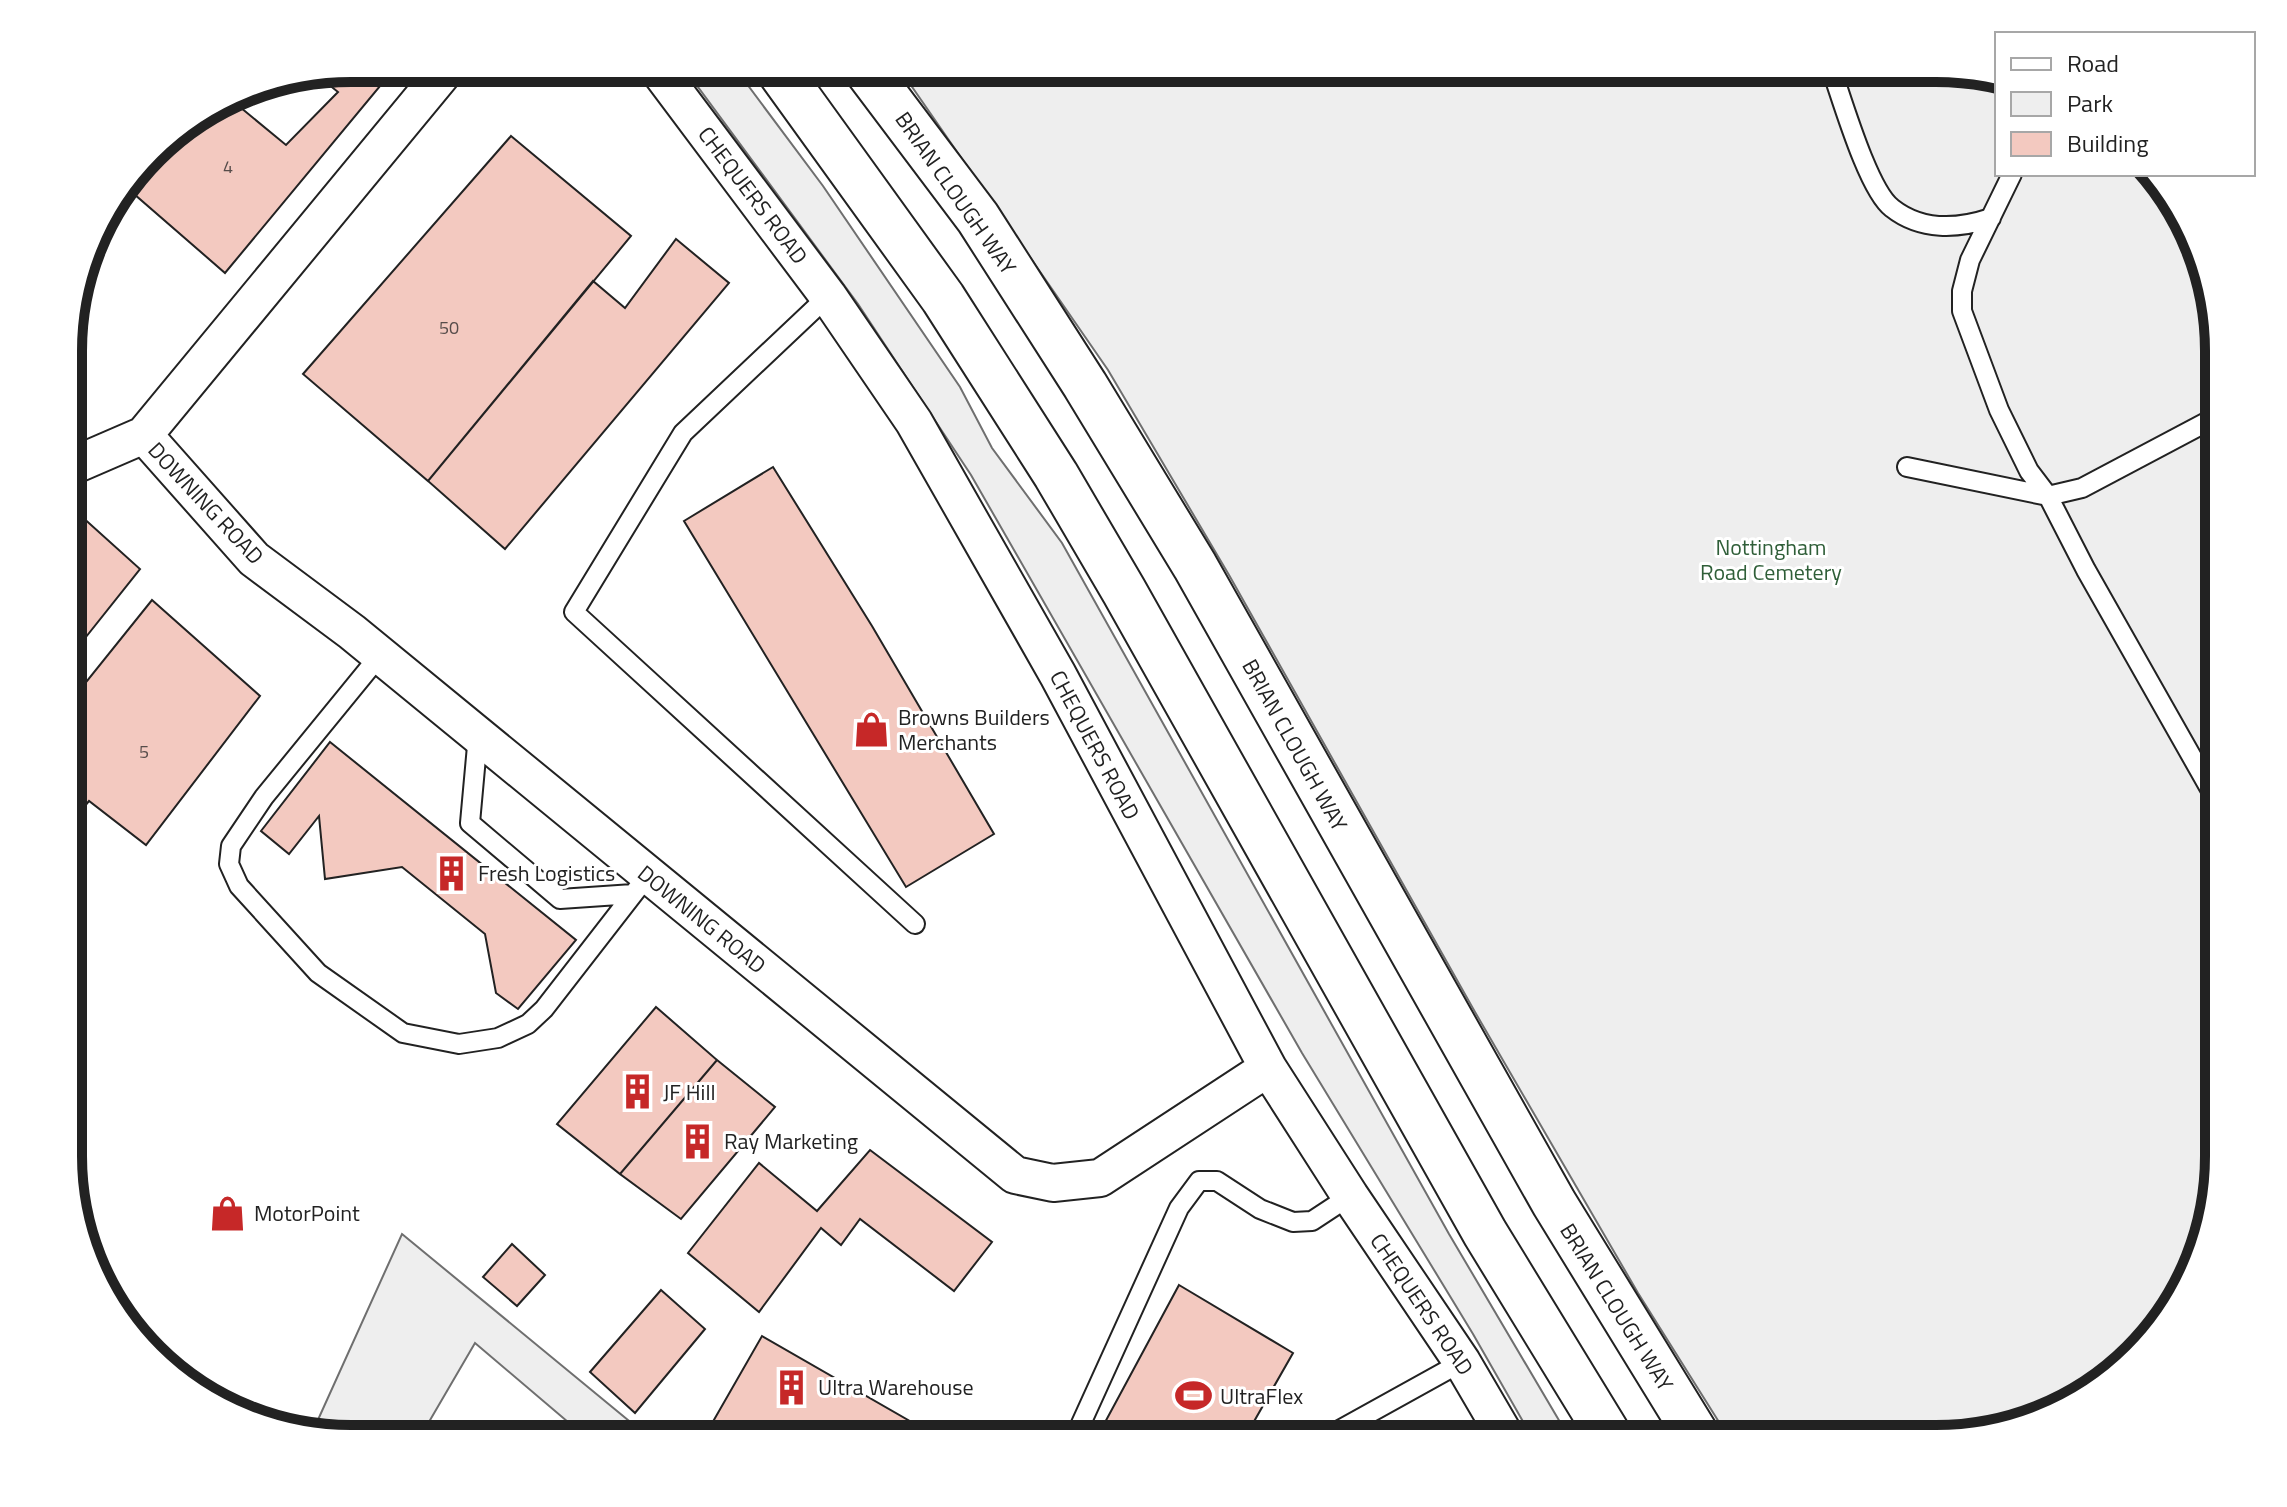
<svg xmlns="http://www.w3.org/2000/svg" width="2287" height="1507" font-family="'Titillium Web',sans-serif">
  <rect width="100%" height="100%" fill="#fff"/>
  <!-- green -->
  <path fill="#eee" stroke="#6f6f6f" stroke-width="2" d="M684,68h51l88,118 137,201 32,61 70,95 387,691 121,205h-37l-60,-105 -171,-281 -331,-578 -113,-171z
    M899,68h1038l60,10v96h151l33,36 37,123v841l-47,140 -94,87 -123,37h-225l-91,-145 -163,-281 -246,-437 -121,-205z
    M402,1234l249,205h-63l-113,-96 -56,96h-69l-38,-6z"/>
  <!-- building -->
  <path fill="#f3c9c0" stroke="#222" stroke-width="2" d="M351,68h44l-170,205 -99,-86 38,-49 65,-40 57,47 52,-53 -21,-17z
    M511,136l120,100 -203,245 -125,-107z
    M676,239l53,44 -224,266 -77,-68 165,-200 32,27z
    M773,467l99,159 122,208 -88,53 -222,-366z
    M70,506l70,63 -70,88z
    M152,600l108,96 -114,149 -57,-44 -19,23v-122z
    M330,742l246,198 -58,69 -22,-16 -11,-59 -83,-67 -77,12 -6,-63 -30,38 -28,-23z
    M656,1007l61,53 -97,114 -63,-50z
    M717,1060l58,47 -94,112 -61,-45z
    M870,1150l122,92 -38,49 -94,-72 -19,26 -20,-17 -62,84 -71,-59 71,-90 58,48z
    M512,1244l33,31 -28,31 -34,-29z
    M1179,1285l114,68 -49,86h-148z
    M661,1290l44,39 -70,84 -45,-41z
    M762,1336l179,103h-238z"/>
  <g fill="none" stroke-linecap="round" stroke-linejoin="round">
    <defs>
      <path id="service" d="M1831,68c11,31 37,122 61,140 29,23 66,21 99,10
        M2012,174l-42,86 -8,31v20l37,99 30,61 19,25 38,74 132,233
        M828,296l-145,137 -109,179 341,312
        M1907,467l141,29 34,-8 136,-72
        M380,655l-116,142 -33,49 -2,18 10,22 79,87 85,60 56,11 39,-6 30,-14 16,-15 104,-134
        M478,735l-8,88 90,76 73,-5
        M1074,1439l105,-231 20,-27h18l43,28 33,13 19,-1 38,-25
        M1323,1439l139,-77"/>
      <path id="minor" d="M657,68l171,228 86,126 144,253 210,393 82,128 112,166 45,77
        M144,435l110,124 98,73 663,543 38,8 47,-5 168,-110
        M70,467l74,-32 303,-367"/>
      <path id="trunk" d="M777,68l166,230 113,177 68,116 361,642 126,206
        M865,68l113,150 107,167 110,181 359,637 145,236"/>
    </defs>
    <!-- service casing -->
    <use href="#service" stroke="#222" stroke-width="22"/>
    <!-- minor casing -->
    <use href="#minor" stroke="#222" stroke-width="40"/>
    <!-- trunk casing -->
    <use href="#trunk" stroke="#222" stroke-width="48"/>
    <!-- service -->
    <use href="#service" stroke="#fff" stroke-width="18"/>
    <!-- minor -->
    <use href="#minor" stroke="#fff" stroke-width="36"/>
    <!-- trunk -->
    <use href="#trunk" stroke="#fff" stroke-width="44"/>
  </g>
  <!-- icons -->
  <defs>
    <symbol id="shop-bare" viewBox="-9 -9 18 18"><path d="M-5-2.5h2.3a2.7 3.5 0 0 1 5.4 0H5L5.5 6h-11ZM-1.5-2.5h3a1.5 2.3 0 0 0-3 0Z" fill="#c62828" stroke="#fff" stroke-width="2.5" paint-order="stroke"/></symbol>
    <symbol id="building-bare" viewBox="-9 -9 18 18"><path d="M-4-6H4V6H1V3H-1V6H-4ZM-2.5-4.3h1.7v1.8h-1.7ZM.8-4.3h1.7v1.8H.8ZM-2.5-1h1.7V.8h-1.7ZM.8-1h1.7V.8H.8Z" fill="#c62828" stroke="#fff" stroke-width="2.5" paint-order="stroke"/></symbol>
    <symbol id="stadium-bare" viewBox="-9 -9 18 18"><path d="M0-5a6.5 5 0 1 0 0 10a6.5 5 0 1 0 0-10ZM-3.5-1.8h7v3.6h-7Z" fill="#c62828" stroke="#fff" stroke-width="2.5" paint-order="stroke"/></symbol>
  </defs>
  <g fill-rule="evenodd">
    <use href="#shop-bare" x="846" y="704" width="51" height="51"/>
    <use href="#building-bare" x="426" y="848" width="51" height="51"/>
    <use href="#building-bare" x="612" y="1066" width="51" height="51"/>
    <use href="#building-bare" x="672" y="1116" width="51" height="51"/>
    <use href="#shop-bare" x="202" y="1188" width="51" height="51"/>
    <use href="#building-bare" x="766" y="1362" width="51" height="51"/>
    <use href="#stadium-bare" x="1168" y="1370" width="51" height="51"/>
  </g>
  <g text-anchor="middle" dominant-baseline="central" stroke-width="6" stroke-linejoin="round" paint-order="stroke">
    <!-- number labels -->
    <g font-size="18" fill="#564c4a">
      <text x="228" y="166">4</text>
      <text x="449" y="327">50</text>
      <text x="144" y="751">5</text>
    </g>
    <!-- street labels -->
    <g font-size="22" fill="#222" stroke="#fff">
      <text transform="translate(956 193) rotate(55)">BRIAN CLOUGH WAY</text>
      <text transform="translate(753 195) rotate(53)">CHEQUERS ROAD</text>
      <text transform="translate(206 503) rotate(47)">DOWNING ROAD</text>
      <text transform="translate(1095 745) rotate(62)">CHEQUERS ROAD</text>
      <text transform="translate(1295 745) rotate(61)">BRIAN CLOUGH WAY</text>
      <text transform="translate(702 919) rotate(39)">DOWNING ROAD</text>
      <text transform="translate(1422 1304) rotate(56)">CHEQUERS ROAD</text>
      <text transform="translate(1617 1307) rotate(58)">BRIAN CLOUGH WAY</text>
    </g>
    <!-- park labels -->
    <g font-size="22" fill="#2f5e38" stroke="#fff">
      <text x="1771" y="547">Nottingham<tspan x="1771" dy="25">Road Cemetery</tspan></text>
    </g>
    <!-- poi labels -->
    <g font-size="22" fill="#222" stroke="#fff" text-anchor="start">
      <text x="898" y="717">Browns Builders<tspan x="898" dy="25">Merchants</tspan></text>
      <text x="478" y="873">Fresh Logistics</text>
      <text x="663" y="1092">JF Hill</text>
      <text x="724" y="1141">Ray Marketing</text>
      <text x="254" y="1213">MotorPoint</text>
      <text x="818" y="1387">Ultra Warehouse</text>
      <text x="1220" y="1396">UltraFlex</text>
    </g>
  </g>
  <!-- crop -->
  <path d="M0 0H2287V1507H0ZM351 82H1936A269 269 0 0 1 2205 351V1156A269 269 0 0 1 1936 1425H351A269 269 0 0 1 82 1156V351A269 269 0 0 1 351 82Z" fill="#fff" fill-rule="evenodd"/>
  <path fill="none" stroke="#222" stroke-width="10" d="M351 82H1936A269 269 0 0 1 2205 351V1156A269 269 0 0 1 1936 1425H351A269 269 0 0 1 82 1156V351A269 269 0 0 1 351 82Z"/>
  <!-- legend -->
  <rect x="1995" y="32" width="260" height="144" fill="#ffffff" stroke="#a7a7a7" stroke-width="2"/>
  <rect x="2011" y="58" width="40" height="12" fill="#ffffff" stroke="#a7a7a7" stroke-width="2"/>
  <text x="2067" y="72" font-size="24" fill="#222222">Road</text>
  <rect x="2011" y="92" width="40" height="24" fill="#eeeeee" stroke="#a7a7a7" stroke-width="2"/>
  <text x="2067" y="112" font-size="24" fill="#222222">Park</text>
  <rect x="2011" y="132" width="40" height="24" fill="#f3c9c0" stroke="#a7a7a7" stroke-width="2"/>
  <text x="2067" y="152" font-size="24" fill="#222222">Building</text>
</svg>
